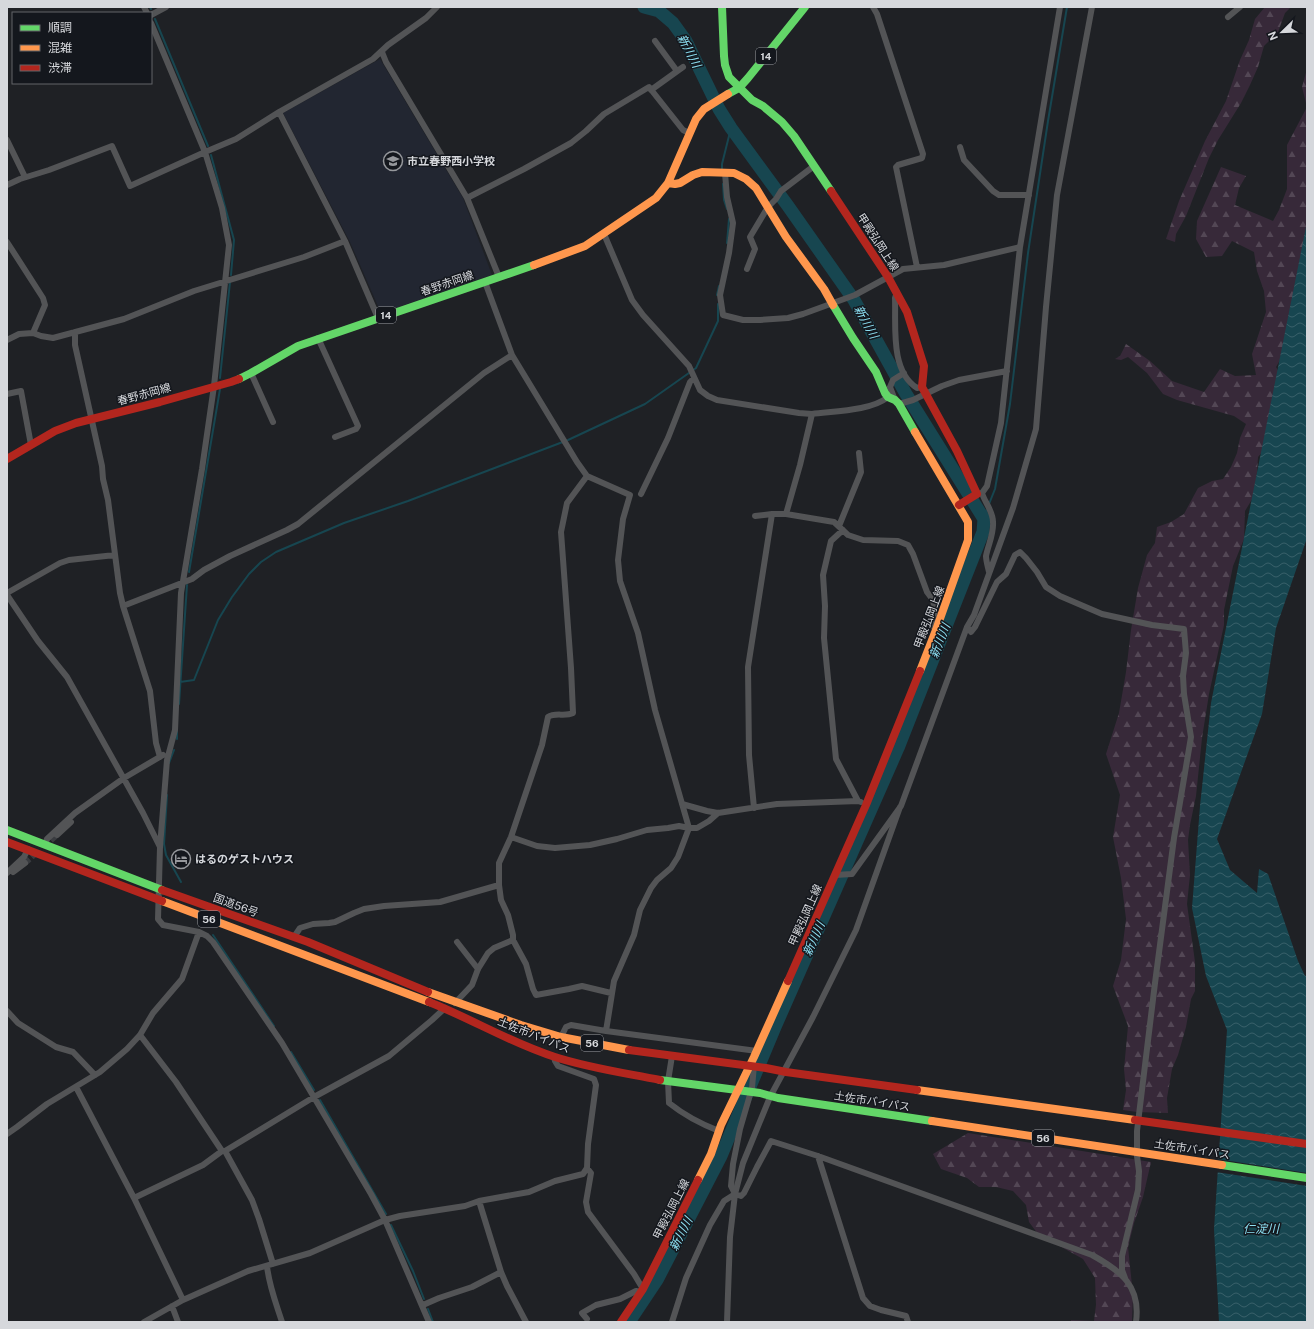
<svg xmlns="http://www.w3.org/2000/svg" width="1314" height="1329" font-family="'Public Sans','Noto Sans JP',sans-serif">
  <defs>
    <pattern id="forest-firs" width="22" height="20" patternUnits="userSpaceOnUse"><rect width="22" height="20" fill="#372939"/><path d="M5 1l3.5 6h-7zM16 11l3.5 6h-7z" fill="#534755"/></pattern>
    <pattern id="water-waves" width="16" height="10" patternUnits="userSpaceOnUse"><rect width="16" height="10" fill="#174650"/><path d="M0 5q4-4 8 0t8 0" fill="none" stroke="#386069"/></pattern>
  </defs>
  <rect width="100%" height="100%" fill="#1f2125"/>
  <!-- built -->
  <path fill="#222631" d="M380,59l83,139 29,77 -111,38 -31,-71 -67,-129z"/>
  <!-- forest -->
  <path fill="url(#forest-firs)" d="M1265,7h26l-6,6 -7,19 -14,14 -6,21 -8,18 -9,18 -23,37 -9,18 -23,58 -10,18 -1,8 -9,-3 13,-38 26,-60 21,-40 14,-41 9,-20 6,-21z
    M1307,69v207l-24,79 -7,12 7,13 -15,65 -10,12 -1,15 -3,24 -9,15 -1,28 -11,27 -9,44v15l-15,69 -7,44 -6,58 -6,29 -2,15 2,35 -3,29 8,58v29l-4,8 -5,28 -8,28 -6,14 -5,29 1,15 -31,-1 -14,-2 3,-20 -2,-21 4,-43 -15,-40 8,-26 5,-41 -5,-41 -8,-41 7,-42 -14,-41 13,-41 7,-41 5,-42 7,-42 9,-33 8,-12 2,-16 14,-5 13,-8 14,-26 14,-7 11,-2 8,-12 6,-14 3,-15 6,-14 -12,-8 -57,-16 -14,-6 -16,-21 -19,-16 -7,3 -6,-1 5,-3 6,-12 24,17 22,20 32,11 16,-23 15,7 21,-1 -4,-21 14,-42 -2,-21 -7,-20 -3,-19 -22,-11 -10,15 -16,1 -10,-18 1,-18 24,-54 25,9 -7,12 -4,17 38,16 6,-11 8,-21v-44l20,-38 -5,-20z
    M968,1133l183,29 -8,35 -9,26 -6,24 5,48 -1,27h-61v-2l23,1 2,-16 -1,-27 -12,-19 -45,-25 -9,-12 -3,-17 -13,-14 -17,-4h-17l-12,-9 -26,-9 -8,-15z"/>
  <!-- water -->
  <path fill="url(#water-waves)" d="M1307,222v316l-31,90 -14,86 -45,125 13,31 27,23 2,-24 9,5 30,87 7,15 2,-1v347h-88l-5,-93 13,-199 -21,-54 -14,-68 8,-102 11,-103z"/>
  <!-- pier -->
  <path fill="#1f2125" d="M1217,1159l90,14v13l-91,-14z"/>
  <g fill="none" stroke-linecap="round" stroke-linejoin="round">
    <!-- stream -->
    <path stroke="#174650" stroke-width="2" d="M150,7l1,2
      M155,19l53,127
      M211,155l23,85 -3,35
      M722,170v-6l9,-36
      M723,184l1,16 3,9
      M727,243l2,-24
      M717,295l2,-9
      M220,378l10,-96
      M989,504l6,-15 15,-85 18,-151 20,-132 19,-114
      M984,519l4,-11
      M189,572l31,-183
      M180,682l14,-2 24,-60 14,-23 17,-23 12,-12 15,-10 68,-29 64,-22 160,-61 77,-36 51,-36 22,-47v-17
      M179,704l8,-119
      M177,739v-8
      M169,763l5,-13
      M167,795l-3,49 2,11 15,27
      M213,935l61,91
      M291,1052l23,38
      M320,1100l66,114
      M391,1225l22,46 11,28
      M428,1309l5,13"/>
    <!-- river -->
    <path stroke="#174650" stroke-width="13" d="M629,1322l28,-42 64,-124 54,-129 123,-279 85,-216 1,-13 -78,-125 -52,-94 -66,-94 -57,-78 -12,-19 -33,-68 -13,-18 -14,-12 -15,-4"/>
    <!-- street-tunnel -->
    <path stroke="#3a3c40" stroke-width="6" stroke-dasharray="6 3" stroke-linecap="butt" d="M44,846l13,-11
      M25,863l12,-11"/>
    <!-- street -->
    <path stroke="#535456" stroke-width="6" d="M144,7l3,6
      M873,7l4,7 46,140 -1,4 -24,7 -2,2 21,100
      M1092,7l-35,188 -11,112 -10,122 -23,79 -39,107 -7,12 4,5 4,-5 22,-45 9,-8 9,-19 5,-3 6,6 11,14 9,15 14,9 42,18 50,11 32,4 2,24 -3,23 1,18 7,43 -17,101 -19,145 -18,148v25l2,15 -1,19 -16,66v14l3,8
      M151,15l15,-8
      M1228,17l12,-10
      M151,23l54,129 17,56 7,37 -15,141 -12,83 -21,124 -6,137 -8,30 -7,87 -2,72 5,6 36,7 8,4 6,6 69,101 89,151 14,26 44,102
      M655,41l22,30
      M382,52l4,10 81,136
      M651,90l32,-23
      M279,112l94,-53 15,-14 38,-27 11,-11
      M7,140l18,37
      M960,147l4,13 29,31 6,4h30
      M725,173l2,24 6,26 -4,30 -9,42 3,20 20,5h17l28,-2 15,-4 52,-19 48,-26 41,-4 76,-18
      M7,185l13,-6 29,-9 63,-24 18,40 75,-34 31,-13 43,-27 66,129
      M604,234l28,66 11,15 46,51 11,24 8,6 9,4 82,13 13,1
      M7,242l36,56 2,7 -12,28 8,3 12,2 71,-19 70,-28 110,-34 41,-16 33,77
      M747,269l8,-20 -5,-12 18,-30 8,-8 5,-8 33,-25
      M499,277l-32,-79 57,-29 47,-26 15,-12 18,-17 45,-27 34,43 6,3
      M485,282l27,73 65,107 10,14 43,19 -7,24 -5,41 2,21 18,52 17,77 34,118 -11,29 -7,11 -14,12 -6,8 -11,22 -6,25 -20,46 -8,50
      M897,292l-2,6c1,28 -5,73 22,90l5,-1
      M75,332v13l27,121 1,13 5,21 12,93 3,13 69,-27 12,-9 26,-14 57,-26 11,-6 186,-151 28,-18
      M318,338l40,88 -2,3 -21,8
      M7,340l12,-6 14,-1
      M251,373l22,49
      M7,394l14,-3 10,54
      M895,400l-5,-13 3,-7 11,-7
      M899,404l14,-4 29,-14 17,-6 48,-9
      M982,493c3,10 11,18 11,29 1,12 -5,23 -7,34 0,5 2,11 3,16
      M641,494l27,-56 22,-56 4,-4
      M977,494l5,-1 5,-7 14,-63 19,-176 40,-240
      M786,514l14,-49 12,-51c22,-3 59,-3 76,-17
      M755,516l17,-2
      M839,526l22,-54 -2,-19
      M843,530l-12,11 -8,34 2,31 -1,32 12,121 22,42
      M7,593l53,-30 9,-3 46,-5
      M7,595l31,46 29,36 76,136 17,34
      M123,606l27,85 6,52 4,14
      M682,804l25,7 11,2 59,-9 81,-3 3,1
      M754,808l-5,-53 -1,-88 24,-153h14l48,8 14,13 15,5 35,1 10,4 5,9 14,38 6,8 2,11 -3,14 4,5
      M57,835l14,-13
      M511,837l26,9 18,2 35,-3 27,-6 30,-9 21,-2 11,-2 10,2h8l12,-7 9,-8
      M45,845l2,-6 28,-26 49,-35 39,-23
      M13,872l12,-9
      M7,873l17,-16 4,-8
      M835,875l17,-1 49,-68 66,-179
      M294,937l6,-9 13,-4 16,-1 6,-1 19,-9 10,-4 20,-3 56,-4 59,-17
      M513,940v-5l-5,-20 -7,-15 -2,-15v-22l12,-26 31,-92 6,-28c7,-5 17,0 25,-4l-2,-45 -10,-136 6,-29 20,-27
      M457,942l21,27
      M455,1003l17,-18 6,-16 10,-16 6,-5 19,-8 13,24 7,25 3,6 33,-6 13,-3 29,7
      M7,1011l11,12 38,24 17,5 22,23
      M140,1035l36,47 46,69
      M561,1037l5,-10 5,-2 35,6 151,20
      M672,1056l-4,25 1,22c15,12 32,21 50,28
      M754,1065l-2,23 -12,41 -7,35 -2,22 4,8 6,2 3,-3 13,-26 14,-26 47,15 274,99c29,16 49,31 44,67
      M76,1087l58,111 49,102
      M7,1134l10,-7 30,-23 53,-32 27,-23 13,-14 13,-22 29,-34 17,-47
      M818,1156l45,142 7,8 11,4 25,6 2,6
      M587,1168l4,5 -5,29 2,10 46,62 9,15
      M134,1198l69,-33 19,-14h3
      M479,1201l22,71 6,14 19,36
      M273,1264l-14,-45 -7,-19 -27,-49 89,-54 75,-41 43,-36 13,-12
      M267,1266c2,20 9,37 15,56
      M423,1305l16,-7 33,-11 29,-15
      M172,1306l6,16
      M587,1319l-5,-6 14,-8 24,-6 16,-8 5,1
      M144,1322l39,-22 65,-29 62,-18 75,-33 15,-4 65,-10 14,-5 50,-9 26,-11 28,-7 4,-6 1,-24 8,-59 -2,-6 -36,-13 -3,-5 -1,-4
      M672,1322l14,-44 24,-53 14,-24 11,-7
      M727,1322l3,-85 5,-43 8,-31 27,-66 43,-80 43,-87 44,-123"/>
    <!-- fast -->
    <path stroke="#63d668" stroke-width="8" d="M722,7l2,49 1,9 4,12 23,23 11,6 19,16 12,14 37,55
      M728,94l11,-6 9,-10 57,-71
      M833,305l20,33 23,34 9,21 3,4 7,3 4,4 16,28
      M239,379l12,-6 47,-27 236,-81
      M7,830l155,60
      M660,1080l100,13 18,5 154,23
      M1222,1165l85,13"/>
    <!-- slow -->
    <path stroke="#ff974d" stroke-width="8" d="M668,183l7,1 5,-1 13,-8 9,-3 32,1 12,6 10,9 30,49 38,52 9,16
      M534,265l51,-19 71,-48 12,-15 28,-64 8,-10 24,-15
      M915,432l53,90v18l-32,90 -16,41
      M162,901l267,101
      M428,992l93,33 40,12 68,13
      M917,1090l218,30
      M932,1121l290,44
      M698,1180l13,-26 10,-29 33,-68 34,-76"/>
    <!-- jam -->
    <path stroke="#b3261e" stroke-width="8" d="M831,191l57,86 19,35 17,54 -2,21 35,64 20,43 -18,11
      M7,459l48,-28 21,-8 84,-21 71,-20 8,-3
      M7,842l155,59
      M162,890l146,52 120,50
      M788,981l78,-176 54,-134
      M429,1002c43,17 82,41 126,55 34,11 70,16 105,23
      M629,1050l137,18 20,4 131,18
      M1135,1120l172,24
      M621,1322l22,-33 55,-109"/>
  </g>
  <!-- icons -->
  <defs>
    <symbol id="school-ring" viewBox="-11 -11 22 22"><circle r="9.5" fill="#14171d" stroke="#96989c" stroke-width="1.5"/><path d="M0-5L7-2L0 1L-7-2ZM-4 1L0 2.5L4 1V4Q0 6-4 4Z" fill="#96989c"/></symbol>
    <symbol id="hotel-ring" viewBox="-11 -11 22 22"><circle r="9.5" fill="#14171d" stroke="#96989c" stroke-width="1.5"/><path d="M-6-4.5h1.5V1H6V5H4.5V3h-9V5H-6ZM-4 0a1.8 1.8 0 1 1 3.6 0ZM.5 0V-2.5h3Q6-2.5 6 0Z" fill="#96989c"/></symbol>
  </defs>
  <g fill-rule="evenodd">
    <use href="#school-ring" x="382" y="150" width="22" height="22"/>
    <use href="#hotel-ring" x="170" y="848" width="22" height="22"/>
  </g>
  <g text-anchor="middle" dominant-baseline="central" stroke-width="3" stroke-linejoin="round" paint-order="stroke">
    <!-- shield labels -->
    <g fill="#14171d" stroke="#9c9ea3" stroke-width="1">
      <rect x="756" y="48" width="20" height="16" rx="3"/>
      <rect x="376" y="307" width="20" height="16" rx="3"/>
      <rect x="198" y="911" width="22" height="16" rx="3"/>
      <rect x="581" y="1035" width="22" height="16" rx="3"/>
      <rect x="1032" y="1130" width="22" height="16" rx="3"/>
    </g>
    <g font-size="10" font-weight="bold" fill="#d6d8dc">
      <text x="766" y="56">14</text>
      <text x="386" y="315">14</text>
      <text x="209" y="919">56</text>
      <text x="592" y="1043">56</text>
      <text x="1043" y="1138">56</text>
    </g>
    <!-- poi labels -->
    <g font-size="11" font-weight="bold" fill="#d6d8dc" stroke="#14171d" text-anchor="start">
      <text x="407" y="161">市立春野西小学校</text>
      <text x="195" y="859">はるのゲストハウス</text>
    </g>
    <!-- street labels -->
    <g font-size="11" fill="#d6d8dc" stroke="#14171d">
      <text transform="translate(878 242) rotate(57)">甲殿弘岡上線</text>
      <text transform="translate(447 283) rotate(-19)">春野赤岡線</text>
      <text transform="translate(144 394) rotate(-15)">春野赤岡線</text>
      <text transform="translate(929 617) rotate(-69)">甲殿弘岡上線</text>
      <text transform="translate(236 905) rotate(20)">国道56号</text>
      <text transform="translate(805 915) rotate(-66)">甲殿弘岡上線</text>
      <text transform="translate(534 1035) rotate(22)">土佐市バイパス</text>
      <text transform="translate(872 1101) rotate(9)">土佐市バイパス</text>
      <text transform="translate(1192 1149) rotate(9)">土佐市バイパス</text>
      <text transform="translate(671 1209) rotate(-63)">甲殿弘岡上線</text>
    </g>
    <!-- water labels -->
    <g font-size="12" font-style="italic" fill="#8ce0f3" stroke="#14171d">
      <text transform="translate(689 51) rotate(62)">新川川</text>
      <text transform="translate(866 322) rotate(61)">新川川</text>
      <text transform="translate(940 641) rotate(-69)">新川川</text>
      <text transform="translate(814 939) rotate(-66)">新川川</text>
      <text x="1261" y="1229">仁淀川</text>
      <text transform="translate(681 1234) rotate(-63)">新川川</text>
    </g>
  </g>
  <!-- border -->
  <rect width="1314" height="1329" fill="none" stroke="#d6d8dc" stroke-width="16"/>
  <!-- legend -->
  <rect x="12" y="12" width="140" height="72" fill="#14171d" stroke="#626469"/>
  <rect x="20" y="25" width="20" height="6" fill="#63d668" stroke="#626469"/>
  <text x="48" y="32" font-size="12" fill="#d6d8dc">順調</text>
  <rect x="20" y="45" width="20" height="6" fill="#ff974d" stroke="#626469"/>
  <text x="48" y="52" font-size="12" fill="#d6d8dc">混雑</text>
  <rect x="20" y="65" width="20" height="6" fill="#b3261e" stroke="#626469"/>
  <text x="48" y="72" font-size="12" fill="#d6d8dc">渋滞</text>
  <!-- north arrow -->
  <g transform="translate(1282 32) rotate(247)" stroke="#14171d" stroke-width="3" paint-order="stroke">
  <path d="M0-3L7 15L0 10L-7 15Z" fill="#d6d8dc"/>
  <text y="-6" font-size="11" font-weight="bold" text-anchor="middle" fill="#d6d8dc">N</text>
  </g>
</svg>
